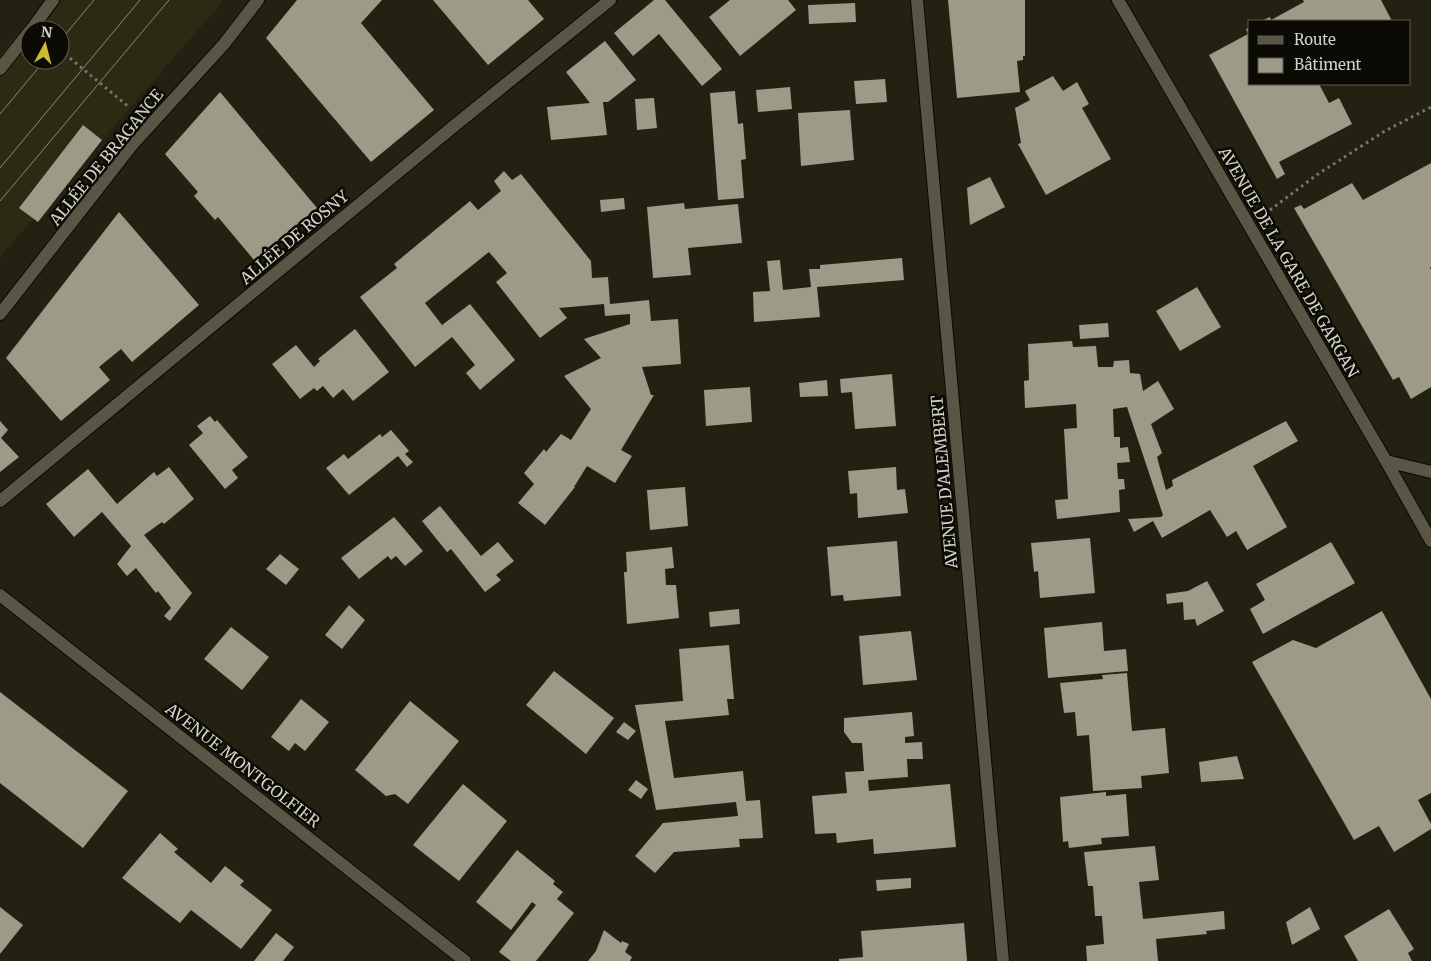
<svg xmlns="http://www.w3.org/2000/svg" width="1431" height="961" font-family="Merriweather,serif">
  <rect width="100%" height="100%" fill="#232112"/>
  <!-- built -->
  <path fill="#2d2a14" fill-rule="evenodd" d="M46,0h178l-224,257v-202zM30,30h30v30h-30z"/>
  <!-- building -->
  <path fill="#9d9a88" d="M297,0h85l-21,23 73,87 -63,52 -105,-124z
    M433,0h95l16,19 -56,46z
    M654,0h11l57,69 -20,17 -43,-52 -26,22 -19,-23z
    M730,0h58l8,10 -56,46 -31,-39z
    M948,0h77v56h-2v4l-6,1 3,31 -63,6z
    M1303,0h78l11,21h-131l9,-4 1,3 33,-18z
    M855,3l1,19 -47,2 -1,-19z
    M1250,27v57h69l10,19 10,-5 13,26 -73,38 6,12 -8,5 -68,-124 39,-21 -2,-5z
    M605,41l31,39 -28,22h-5l4,33 -56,5 -4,-33 43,-4 -24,-31z
    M1053,76l10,15 14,-9 12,22 -7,4 29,51 -65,36 -28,-51 3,-1 -6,-35 15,-8 -5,-9z
    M885,79l2,23 -31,2 -2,-23z
    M790,87l2,22 -34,3 -2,-22z
    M735,91l3,33 5,-1 3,36 -5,1 3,38 -26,2 -8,-107z
    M220,92l97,116 -63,52 -36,-43 -3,3 -21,-24 4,-4 -33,-38z
    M654,98l3,30 -20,2 -2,-31z
    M850,110l4,50 -53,6 -3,-53z
    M83,125l19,15 -64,82 -19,-14z
    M1431,163v104l-1,1 1,2v117l-20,12 -12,-22 -6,3 -99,-172 7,-3 3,4 48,-26 11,17z
    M504,171l8,9 9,-6 70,87 1,17 16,-1 2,27 39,-4 2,21 27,-2 3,45 -39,3 9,28h3l-33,55 11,6 -17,27 -28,-17 -13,21h1l-30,38 -27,-22 16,-19 -10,-11 20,-24 2,3 15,-18 10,6 20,-31 -27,-33 37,-18 -17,-19 46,-15v-10l-25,2 -1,-12 -45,4 8,10 -27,20 -44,-56 11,-9 -18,-21 -64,51 17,22 28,-21 45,56 -35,30 -14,-17 9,-8 -23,-28 -37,30 -55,-70 37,-29 -3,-4 76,-63 8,9 23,-19 -7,-10z
    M990,177l15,30 -35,18 -3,-37z
    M624,198l1,11 -24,3 -1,-12z
    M684,203l1,6 53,-5 4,39 -54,5 3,27 -38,3 -6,-71z
    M119,212l80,93 -67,57 -11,-13 -22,18 11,13 -49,41 -55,-63z
    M902,258l2,22 -87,7 3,30 -66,5 -1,-30 17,-1 -3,-30 13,-1 3,30 28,-3 -2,-18h11v-4z
    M1197,287l24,40 -41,24 -24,-40z
    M1108,323l1,14 -29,2 -1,-14z
    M355,329l34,43 -36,29 -10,-12 -10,9 -10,-12 -6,5 -3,-3 -14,11 -28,-35 24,-19 18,22 6,-6 -2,-2z
    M1072,341l1,6 23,-1 2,21h15l1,-6 15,-1 1,13 10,1 3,17 15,-10 16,28 -23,15 11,29 -5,4 9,33 7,-4 -1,-6 114,-59 12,20 -45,25 34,61 -40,23 -11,-19 -9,6 -17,-27 -48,28 -9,-17 -19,11 -6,-13 33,-2 2,-2 -36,-108 -14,2 1,28h6v11l8,-1 2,15 -13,1 1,16h6l1,10 -6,1 1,22 -63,7 -2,-19 13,-1 -4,-70 13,-1 -1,-24 -51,4 -1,-27 5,-1 -1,-36z
    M892,374l4,52 -41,3 -3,-37 -11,1 -1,-14z
    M827,380l1,16 -28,1 -1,-14z
    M750,387l2,35 -46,4 -2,-36z
    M210,416l5,6 2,-2 31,37 -16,13 6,8 -13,11 -36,-44 14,-12 -6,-7z
    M0,421l8,9 -7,8 18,19 -19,15z
    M391,430l18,21 -4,3 8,8 -6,5 -9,-11 -49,39 -23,-27 18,-14 4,5 32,-25 2,3z
    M169,467l25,32 -30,25 -2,-2 -18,13 48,58 -22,28 -6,-5 7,-8 -13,-17 -2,2 -20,-25 -9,8 -10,-12 14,-18 -29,-34 -28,25 -28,-33 42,-35 29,35 37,-32 3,4z
    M896,467l1,23 8,-1 3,24 -50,5 -1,-25 -7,1 -2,-23z
    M685,487l3,39 -38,4 -3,-40z
    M440,506l41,50 17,-14 16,19 -18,14 5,5 -16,12 -34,-43 -4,3 -25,-31z
    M394,517l29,34 -18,15 -9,-10 -5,4 -3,-4 -29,23 -18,-21z
    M1090,538l5,55 -55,5 -2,-27 -4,1 -3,-29z
    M897,541l4,55 -57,5 -1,-6 -12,1 -4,-49z
    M1331,542l24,41 -92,51 -13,-25 15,-9 -9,-16z
    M672,547l2,21 -9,1 1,16h10l3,33 -52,6 -3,-52h3l-1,-20z
    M280,554l19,15 -13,16 -20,-16z
    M1207,581l17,30 -27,15 -2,-7 -11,1 -1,-18 -16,2 -1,-10 22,-3z
    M349,605l16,15 -23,29 -17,-14z
    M739,609l1,15 -30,3 -1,-15z
    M1382,611l49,88v94l-13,7 13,24v5l-37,23 -15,-26 -25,14 -102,-178 41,-22 23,8z
    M1102,622l2,29 22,-2 2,22 -80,7 -4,-50z
    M231,627l38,30 -27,33 -38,-31z
    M911,631l6,49 -54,5 -4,-49z
    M729,645l5,54h-7l2,16 -64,6 9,57 69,-7 3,30 14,-1 3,38 -24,1 1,8 -66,5 -19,21 -20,-17 28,-33 75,-7 -2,-14 -80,8 -21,-105 48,-4 -4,-52z
    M554,671l60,47 -28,36 -60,-49z
    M1127,673l5,58 33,-3 4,45 -28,3 1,12 -49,3 -4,-56 -12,1 -2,-24 -11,1 -4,-30 43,-4 -1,-4z
    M0,692l128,99 -45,57 -83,-65z
    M301,699l28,23 -24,29 -10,-8 -6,8 -18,-14z
    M410,701l49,40 -51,63 -13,-10 -9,2 -31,-26z
    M912,712l2,24 -9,1v6l17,-1 1,17h-16l1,18 -40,3 1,11 81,-7 6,63 -82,7 -1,-15 -36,4 -1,-10 -21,1 -3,-38 35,-3 -2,-21 19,-1 -2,-28h-10l-8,-11v-14z
    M624,722l12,9 -8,9 -12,-8z
    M1237,756l7,23 -43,3 -2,-20z
    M636,780l12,9 -7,10 -13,-9z
    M463,784l44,37 -48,60 -46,-36z
    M1106,792v4l20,-2 3,42 -28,2 1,6 -33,4 -1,-7 -5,1 -3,-45z
    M160,833l18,16 -4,3 37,31 14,-17 19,15 -4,4 32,25 -31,39 -50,-39 -11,13 -58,-45z
    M1155,846l4,34 -20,2 4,37 81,-8 1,18 -19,2 1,3 -51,5 2,22h-71l-1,-15 18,-2 -2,-28h-7l-2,-30h-5l-4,-34z
    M517,850l38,31 -2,3 10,8 -6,7 17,14 -38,48h-25l-12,-9 37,-47 -4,-3 -21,28 -35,-28z
    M911,878v10l-34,3 -1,-11z
    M0,907l23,18 -23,29z
    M1310,907l10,22 -28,16 -6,-23z
    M1389,909l25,40 -6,4 4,8h-54l-14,-25z
    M964,923l3,38h-128v-2l24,-2 -2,-26z
    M604,930l17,13 1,-2 7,3 -4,8 7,5 -2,4h-42l8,-10z
    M276,933l18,14 -11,14h-29z"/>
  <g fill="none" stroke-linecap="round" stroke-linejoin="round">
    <defs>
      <path id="minor" d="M917,0l86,961
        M1118,0l268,461 45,80
        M31,30l22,-30
        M0,69l30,-38
        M0,314l132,-169 92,-101 34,-44
        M1386,461l45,11
        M0,501l454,-375 156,-126
        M0,595l465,366"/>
    </defs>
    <!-- minor casing -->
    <use href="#minor" stroke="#0c0a01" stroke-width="14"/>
    <!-- path -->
    <path stroke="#7a786c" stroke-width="3" stroke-dasharray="2.5 4" stroke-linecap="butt" d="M60,50l69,57
      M1270,210l48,-36 67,-43 46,-24"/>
    <!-- minor -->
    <use href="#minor" stroke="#595646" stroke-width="12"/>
    <!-- tram -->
    <path stroke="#88867a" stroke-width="1" d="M60,41l34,-41
      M0,114l45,-54
      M0,168l140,-168
      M0,201l169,-201"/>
  </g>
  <g text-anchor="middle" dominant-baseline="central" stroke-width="5" stroke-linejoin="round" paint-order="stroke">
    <!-- street labels -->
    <g font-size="16" fill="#d3d2c8" stroke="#0b0a05">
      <text transform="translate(106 157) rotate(-51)">ALLÉE DE BRAGANCE</text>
      <text transform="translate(294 237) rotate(-40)">ALLÉE DE ROSNY</text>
      <text transform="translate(1289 262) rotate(60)">AVENUE DE LA GARE DE GARGAN</text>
      <text transform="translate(944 482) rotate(-95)">AVENUE D'ALEMBERT</text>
      <text transform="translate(243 765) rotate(38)">AVENUE MONTGOLFIER</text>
    </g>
  </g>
  <!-- legend -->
  <rect x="1248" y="20" width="162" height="65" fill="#0b0a05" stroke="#5b5a53"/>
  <rect x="1258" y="36" width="25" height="8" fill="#595646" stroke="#5b5a53"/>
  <text x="1294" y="45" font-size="15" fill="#d3d2c8">Route</text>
  <rect x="1258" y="58" width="25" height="15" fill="#9d9a88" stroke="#5b5a53"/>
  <text x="1294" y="70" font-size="15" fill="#d3d2c8">Bâtiment</text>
  <!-- north arrow -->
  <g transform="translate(45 45) rotate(7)"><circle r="24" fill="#0b0a05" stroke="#5b5a53"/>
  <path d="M0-4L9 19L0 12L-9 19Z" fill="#ccb938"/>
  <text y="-8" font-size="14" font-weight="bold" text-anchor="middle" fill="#d3d2c8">N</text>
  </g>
</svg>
